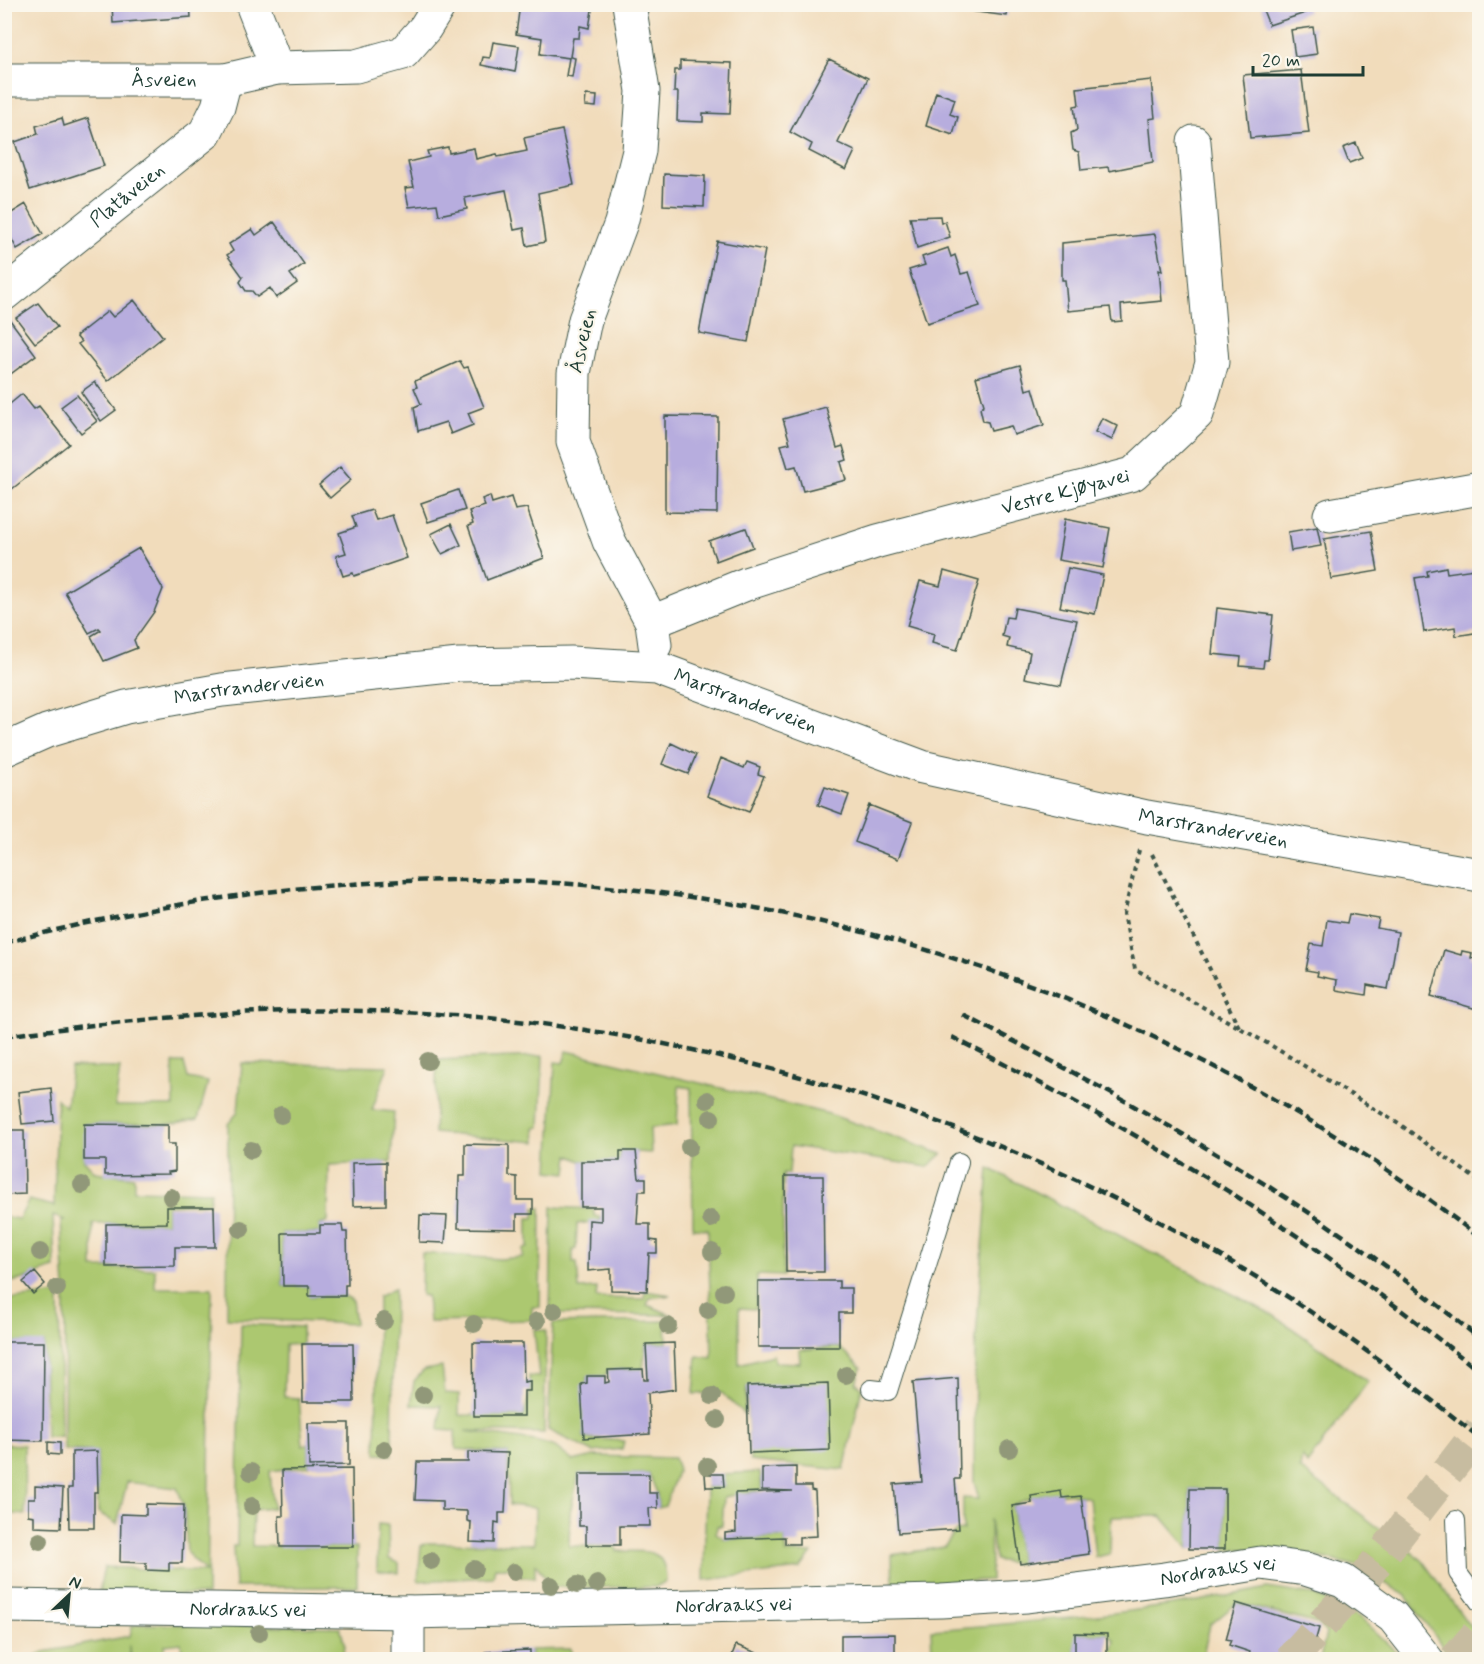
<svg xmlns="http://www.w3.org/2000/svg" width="1484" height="1664" font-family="Mynerve,sans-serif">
  <rect width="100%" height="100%" fill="#fbf7ec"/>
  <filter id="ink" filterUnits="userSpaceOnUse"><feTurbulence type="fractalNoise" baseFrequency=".0167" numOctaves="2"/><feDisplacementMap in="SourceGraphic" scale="12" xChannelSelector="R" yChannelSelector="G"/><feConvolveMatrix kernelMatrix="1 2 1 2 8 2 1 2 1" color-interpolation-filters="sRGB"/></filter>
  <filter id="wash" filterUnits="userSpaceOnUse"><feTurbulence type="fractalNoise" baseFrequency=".008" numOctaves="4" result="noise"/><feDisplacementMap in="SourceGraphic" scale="24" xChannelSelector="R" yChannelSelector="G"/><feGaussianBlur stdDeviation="1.35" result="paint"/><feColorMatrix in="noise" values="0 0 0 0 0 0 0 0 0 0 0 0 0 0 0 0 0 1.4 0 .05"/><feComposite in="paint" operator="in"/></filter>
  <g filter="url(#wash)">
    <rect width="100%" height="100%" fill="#f1dcbb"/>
    <!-- green -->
    <path fill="#acc86f" stroke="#668252" stroke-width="1.5" d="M567,1051l262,63 113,40 -14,13 -137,-21 -2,28h-6v102l-26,-1 -1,34 -17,-1v56l34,-9 2,7 25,1 -1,-13 40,-3 22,21 -5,15 6,4 -18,83 -94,-9 -3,-75 -3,28 -22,-21 -28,1 3,-38 15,2 -4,-129 -15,-1 -2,-140 -12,-2 -2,39 -27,3 1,25 -31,-2v10h-39l-12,-6 -2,18 -18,-2 6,-109 8,1z
      M543,1056l-3,71 -5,1 1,14 -102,-9 3,-73z
      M173,1063h11l4,15 20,4 -10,37 -28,5h-85l-1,36 11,12 39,5v13l77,2 -2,11 -42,2v18l-74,1v44l62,1v19h57l-5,307 -108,-3 5,-25 102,5 -19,-19 -3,-48 -7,-17 -50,-6 -10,42 -19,-12 -1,-60 -33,-2 1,-161 -4,-69h4l-12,-4 2,52c-21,5 -29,13 -50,15l-1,-66 15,2 10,-19 25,6 3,-107 9,8 5,-40 49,1 -5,38h59z
      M242,1063l146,3 -16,44 22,2 -3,50 -62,3 -1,57 -8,3v8h-38l1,53h26l1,10h35l7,4 3,24 -128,-6 1,-194 10,-12z
      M989,1168l284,147 95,67 -61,82 -5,-7 -2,12 122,91 57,79v20h-27l-47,-64 -48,-29 -68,-16 -64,-1v-60h-35l-1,60 -28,-33 -50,1 -1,37 -15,3 -6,-59c-28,-9 -51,-6 -77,8l8,58 -25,-4 -5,-41 1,61 -98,4 -1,-29 52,-8 12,-16 7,-1v-32l16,1 -5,-17 1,-131z
      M552,1207l42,2v7l5,1 2,4 -24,3 -1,25 -3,1v13l4,-1 2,27 18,-1 -1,10 48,1 1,-8 26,4 -21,3 -3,7 25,10 -122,-1z
      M535,1208h6l-1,99h-8v13l-103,2 -2,-26 -6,-1 1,-42 78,6 23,-2v-8l5,-1v-30h6z
      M394,1289l-2,166 -16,-1 2,-157z
      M59,1294l2,143h-15l-2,-94 -39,-1 -1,-42z
      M666,1321l1,22 -21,1 -3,25 -35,1 -3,6h-18l-3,62 40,3 -2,8 -29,3 -45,-22 5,-107z
      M241,1324l61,3v17l-17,1 -1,52 15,1 4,48 6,-2v22l-39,5 3,37 -20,2 -1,36 105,1v40h-122l-2,-41h4z
      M534,1329l12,2 -2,102 -79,-2 70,10 20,6 18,14 21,-5 80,2 4,11 -13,37 -7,2 -1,-15 -8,-19h-70l-9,38 -1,34 47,1 1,4c29,1 49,-5 49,31l-11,5h-108l2,-4 -14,-20v14h-15v-9l-25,-1 -2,10 -75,4 3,-35 5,-3 108,1 1,-36 -26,-3 -1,-52 -52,-4 -1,-18 -16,-1 2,-24 -30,-1 3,-24 10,-11 18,-3 3,26 14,1v21l65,1 6,-25 -1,-15 10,1z
      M4,1444l20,1 1,70 -20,-2z
      M760,1472l2,18 -38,7 -2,29h-5l-1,7 9,6 60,-2 1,16h26l-12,16 -96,11 2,-93h18l-1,-13z
      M378,1524l10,1 1,34 10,4v10l-22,-2z
      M1267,1588l47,7 45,22 45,42h-84l6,-26 -8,-9 -81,-21 -27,22 -8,34h-92l5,-18 -7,-7 -32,-1 -1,26 -164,1 21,-8 -1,-22c113,-9 225,-18 336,-42z
      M146,1624l194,3 5,19 -2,8 -94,5 -66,1 -2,-17 -16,2v14l-33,1 -3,-15v14l-102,1 17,-8 86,-16 2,-10z
      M571,1649v10h-39l-2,-9z"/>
    <g id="blocks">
      <!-- building -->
      <path fill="#b7adde" d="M112,4h78l1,13 -78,6z
        M520,4h73l-4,24 -9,-2 -1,12h-6l-3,19 5,1 -3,19 -6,-1 3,-18 -29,-4 2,-16 -26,-4z
        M955,4h54l-2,12 -37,-5v-3z
        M1261,5h44l3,7 -39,13z
        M1313,27l4,27 -22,3 -4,-27z
        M493,42l26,4 -4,26 -34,-7 2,-8 7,1z
        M829,59l39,19 -30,65 17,8 -9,19 -37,-19 3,-7 -22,-12z
        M680,61l52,2 -2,51 -27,-1v9l-26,-1 1,-29h-4l1,-22h5z
        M1301,70l8,63 -59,5 -7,-63z
        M1151,80l4,38 -6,1 4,43 -44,9 -1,-4 -27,3 -2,-18 -6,-2 -2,-17 6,-3 -3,-24 5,-1 -2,-17z
        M936,92l19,7 -5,15 8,3 -5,18 -27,-9z
        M586,95l11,1 -1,11 -11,-1z
        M62,118l2,8 24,-8 16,48 -74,24 -15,-48 23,-8 -2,-8z
        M562,130l12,55 -36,8 7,49 -18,4 -3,-18 -10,2 -8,-40 -41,8 2,11 -28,6 -2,-11 -28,3 -4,-19 9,-1 -6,-25 21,-5 -2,-6 21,-4 1,6 25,-5 2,11 21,-5 1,3 29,-6 -3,-13z
        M1356,143l6,15 -13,5 -6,-15z
        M664,174l41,2 -1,31 -41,-2z
        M26,204l17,30 -26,15 -12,-22v-10z
        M940,216l1,7 4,-2 5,16 -33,11 -7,-31z
        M274,222l30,42 -14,10 7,9 -21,15 -6,-10 -13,9 -5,-6h-6l-6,-9 3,-5 -16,-22 6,-4 -4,-7 23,-15 4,6z
        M1155,234l7,37 -3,-1 3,31 -41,4 1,16 -10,1 -2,-15 -42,4 -3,-31h-3v-37z
        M717,241l48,9 -17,92 -49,-9z
        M948,248l3,9 4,-2 6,19 8,-2 11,34 -53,17 -18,-53 16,-5 -3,-8z
        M134,300l29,37 -55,44 -30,-37 3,-2 -5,-6 32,-25 5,6z
        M38,303l19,24 -22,16 -19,-25z
        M10,320l26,35 -32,24v-55z
        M460,361l4,7 4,-1 16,40 -16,6 5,12 -22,9 -5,-12 -28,9 -4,-24 7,-3 -7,-16 3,-1 -2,-6z
        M1020,365l6,25 7,-2 11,37 -30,10 -3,-9 -20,5 -3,-9 -5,-1 -3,-13 4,-3 -8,-28z
        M95,382l21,28 -15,11 -20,-29z
        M22,394l12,15 5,-3 30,38 -62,49 -2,-3v-82z
        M77,395l20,26 -16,12 -20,-26z
        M826,407l11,41 6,-2 4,14 -6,2 5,18 -43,11 -7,-25 -8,2 -7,-23 9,-2 -7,-24z
        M665,416l53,1 -1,96 -52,-1z
        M1102,418l16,8 -6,14 -17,-8z
        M340,467l11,13 -21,18 -11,-13z
        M458,490l7,20 -37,12 -7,-19z
        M490,496l2,7 19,-6 4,13 12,-2 17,50 -57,22 -19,-54 5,-2 -4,-13 16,-5 -3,-7z
        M372,510l4,10 16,-5 15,43 -53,18 -1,-3 -10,3 -7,-20 10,-3 -7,-20 17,-6 -4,-11z
        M1065,519l45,9 -7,40 -45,-8z
        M451,524l10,21 -19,9 -11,-20z
        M1317,527l4,19 -30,5 -3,-19z
        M746,528l7,19 -37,14 -7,-20z
        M1371,531l7,40 -47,8 -7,-40z
        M139,548l24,41 -9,23 -20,28 3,8 -33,13 -13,-25 10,-6 -2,-2 -10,5 -24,-41z
        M1446,567l1,6 27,-4 6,35v28l-24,4 -1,-9 -31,5 -9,-54 13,-2 -1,-5z
        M1068,568l35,7 -8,39 -35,-7z
        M944,571l35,10 -22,69 -25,-7 2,-9 -27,-8 13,-45 20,5z
        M1015,608l62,12 -16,65 -36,-7 5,-26 -23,-5 2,-9 -7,-2 4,-19 7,1z
        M1217,608l56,7 -5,45h-4l-1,8 -23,-2 1,-9 -29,-3z
        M671,743l25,12 -8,19 -26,-10z
        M721,758l23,10 3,-6 13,5 -2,7 6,2 -15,36 -42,-16z
        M825,787l24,8 -7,19 -24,-9z
        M869,805l43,17 -14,37 -43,-17z
        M1349,914l30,5 -2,9 21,4 -10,57 -21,-4 -1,10 -30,-5 1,-10 -20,-4 1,-4 -12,-2 5,-26 12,2 4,-26 20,3z
        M1444,950l17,5 1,-4 10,2 -1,5 9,2v50l-49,-14z
        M51,1088l3,33 -32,3 -4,-32z
        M84,1124l84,1v19h7v27l-7,1 1,2 -64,1v-15h-21z
        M4,1130h20l1,64 -21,1z
        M465,1144l44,1v31l8,1v23h16v14h-16v15l-59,-1 1,-52h6z
        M620,1151h16l3,27h7v13h-7l-2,33h13v16l7,1v12h-8l-2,38 -36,-1v-21l-23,2 1,-51 12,1v-14h-20v-46h39z
        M386,1162v43l-33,1 -1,-43z
        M785,1176h38l1,96h-38z
        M167,1207h47l1,40h-40v19l-69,1v-43l61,-1z
        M420,1215l27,1 -2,27 -26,-1z
        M320,1225h22l1,7h4l1,53h-3v11h-36v-10h-26l-1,-53h38z
        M35,1272l10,12 -12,10 -10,-12z
        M758,1281h81v7h12v25h-12v34h-81z
        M4,1342h40l-1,99 -39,-1z
        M473,1343h50l1,39 6,-1v10h-6v25h-50z
        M674,1343l2,46 -28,4 2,41 -66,4 -3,-54 6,-1v-7h18v7l4,-1 -1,-12 35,-1 1,11h4l-2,-36z
        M302,1344h51l1,58h-51z
        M958,1378l2,101h-5l4,50 -61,4 -4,-49 28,-2 -9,-100z
        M828,1383l2,67 -81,3 -2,-67z
        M308,1423h41v42l-40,1z
        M48,1442l12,1v12l-12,-1z
        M97,1451l1,41h-4v36h-25l-1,-40h4v-36z
        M468,1452l40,1 -3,60h-6v10l-4,-1 -1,21 -24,-1 1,-20 -4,-1v-10l-25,-1v-9l-27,-1 2,-38h51z
        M796,1467v19h15v4l4,1 2,45 -18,1v7h-14v-7l-60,2v-6l11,-1 -1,-39 58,-2 -31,-1v-22z
        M352,1469l1,78h-73l-1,-31h4l-1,-46z
        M579,1474h70v19h8l1,15h-9l1,18h-30v19h-34v-19h-7z
        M705,1474h18l1,13h-18z
        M35,1486l28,2 -2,40 -27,-1v-11l-6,-1v-16h7z
        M1190,1489h35v60h-36z
        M1061,1491l1,7 19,-2 8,58 -69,10 -8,-58 20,-3 -1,-7z
        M146,1504l38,1 -2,58h-13v8l-23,-1v-7l-26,-1 1,-48 25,1z
        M1236,1603l83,25 -9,32h-62l2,-8 -21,-7 2,-5 -5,-1z
        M1075,1633l32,1v26h-32z
        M895,1634v26h-54v-25z
        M736,1645l37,14v1h-43z
        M530,1650v10h-45v-8z"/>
    </g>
  </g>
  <g filter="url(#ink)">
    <use href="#blocks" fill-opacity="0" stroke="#3e5548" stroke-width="1.5"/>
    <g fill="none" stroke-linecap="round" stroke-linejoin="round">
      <!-- highway-tunnel -->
      <path stroke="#c7bca0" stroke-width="33" stroke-dasharray="33 16" stroke-linecap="butt" d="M1290,1660l75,-83 115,-147
        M1455,1660l25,-29"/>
      <defs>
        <path id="lane" d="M871,1389l17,2 71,-229
          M1456,1520l2,53 22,30"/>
        <g id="street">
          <path d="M252,4l25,64"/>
          <path d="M629,4l14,87 -4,60 -18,72 -36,97 -11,53 -1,69 36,99 43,81 3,23"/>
          <path id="s1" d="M4,80h221l52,-12 79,-2 47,-13 22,-25 15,-24"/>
          <path id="s2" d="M4,294l201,-161 13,-26 7,-27"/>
          <path d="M1330,515l150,-27"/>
          <path id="s3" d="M652,622l94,-38 132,-43 255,-67 64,-60 15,-52 -18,-220"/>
          <path id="s4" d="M4,750l43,-19 79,-24 96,-17 237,-25 112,-2 86,5 265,99 225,50 333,58"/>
          <path id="s5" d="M4,1606l404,6 533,-11 86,-5 137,-17 97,-16 45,6 37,12 50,36 34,43"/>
          <path d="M408,1660v-48"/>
        </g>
      </defs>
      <!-- lane casing -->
      <use href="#lane" stroke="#3e5548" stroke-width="20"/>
      <!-- street casing -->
      <use href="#street" stroke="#3e5548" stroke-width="35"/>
      <!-- path -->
      <path stroke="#3e5548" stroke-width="4" stroke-dasharray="4.5 4.5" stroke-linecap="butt" d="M1139,850l-15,64 11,55 137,77 130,80 78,56
        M1152,854l87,173"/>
      <!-- lane -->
      <use href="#lane" stroke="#fff" stroke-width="18"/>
      <!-- street -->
      <use href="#street" stroke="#fff" stroke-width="33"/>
      <!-- rail -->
      <path stroke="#1f3d34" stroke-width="4.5" stroke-dasharray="9 4.5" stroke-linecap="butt" d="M4,943c115,-30 230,-51 348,-59 404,-29 811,105 1128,354
        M963,1015c181,92 360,194 517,324
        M4,1036c121,-16 242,-28 364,-25 324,7 648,111 920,286 67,43 130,92 192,141
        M952,1037c75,39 150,78 223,122 106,62 209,135 305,213"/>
    </g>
    <!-- trees -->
    <g fill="#919879">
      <circle cx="428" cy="1061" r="9"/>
      <circle cx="707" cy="1100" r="9"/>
      <circle cx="281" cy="1115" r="9"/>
      <circle cx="711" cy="1118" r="9"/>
      <circle cx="689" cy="1147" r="9"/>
      <circle cx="251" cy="1150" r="9"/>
      <circle cx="82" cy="1185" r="9"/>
      <circle cx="171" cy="1197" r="9"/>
      <circle cx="711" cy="1219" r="9"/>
      <circle cx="241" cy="1229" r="9"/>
      <circle cx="40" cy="1252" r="9"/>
      <circle cx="712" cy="1252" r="9"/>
      <circle cx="57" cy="1288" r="9"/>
      <circle cx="724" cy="1292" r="9"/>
      <circle cx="708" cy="1310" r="9"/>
      <circle cx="554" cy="1311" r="9"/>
      <circle cx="384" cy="1321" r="9"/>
      <circle cx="537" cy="1321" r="9"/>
      <circle cx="474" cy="1324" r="9"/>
      <circle cx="668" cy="1326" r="9"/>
      <circle cx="846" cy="1375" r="9"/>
      <circle cx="423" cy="1395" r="9"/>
      <circle cx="712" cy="1396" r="9"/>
      <circle cx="717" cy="1420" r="9"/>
      <circle cx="384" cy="1449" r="9"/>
      <circle cx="1009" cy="1449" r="9"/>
      <circle cx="707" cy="1466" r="9"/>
      <circle cx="251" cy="1472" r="9"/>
      <circle cx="252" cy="1506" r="9"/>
      <circle cx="40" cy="1541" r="9"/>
      <circle cx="431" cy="1561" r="9"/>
      <circle cx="474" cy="1569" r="9"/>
      <circle cx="514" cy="1572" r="9"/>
      <circle cx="597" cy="1584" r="9"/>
      <circle cx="551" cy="1585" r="9"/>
      <circle cx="577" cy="1585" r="9"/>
      <circle cx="259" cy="1633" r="9"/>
    </g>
  </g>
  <g text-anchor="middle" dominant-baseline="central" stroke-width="4.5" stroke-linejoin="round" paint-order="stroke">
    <!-- street labels -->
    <g font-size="20" fill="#1f3d34" stroke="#fbf7ec">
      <text stroke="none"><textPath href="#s1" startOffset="160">Åsveien</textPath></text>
      <text stroke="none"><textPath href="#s2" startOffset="158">Platåveien</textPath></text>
      <text transform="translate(583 341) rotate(-77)">Åsveien</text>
      <text stroke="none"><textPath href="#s3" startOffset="434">Vestre Kjøyavei</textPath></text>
      <text stroke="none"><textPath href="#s4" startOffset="254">Marstranderveien</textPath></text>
      <text stroke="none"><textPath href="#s4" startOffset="758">Marstranderveien</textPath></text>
      <text stroke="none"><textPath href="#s4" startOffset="1244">Marstranderveien</textPath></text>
      <text stroke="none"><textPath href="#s5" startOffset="1216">Nordraaks vei</textPath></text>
      <text stroke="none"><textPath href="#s5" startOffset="730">Nordraaks vei</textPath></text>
      <text stroke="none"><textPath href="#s5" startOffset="244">Nordraaks vei</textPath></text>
    </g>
  </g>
  <!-- margin -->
  <rect width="1484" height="1664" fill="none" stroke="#fbf7ec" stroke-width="24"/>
  <!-- north arrow -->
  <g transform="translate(69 1595) rotate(26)" stroke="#fbf7ec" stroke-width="4.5" paint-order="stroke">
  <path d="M0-4.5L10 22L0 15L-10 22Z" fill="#1f3d34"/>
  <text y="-9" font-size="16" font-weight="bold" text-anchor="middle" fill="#1f3d34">N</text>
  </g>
  <!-- scale -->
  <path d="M1253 66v9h110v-9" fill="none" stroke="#1f3d34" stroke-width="3"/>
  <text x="1262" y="66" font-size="18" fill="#1f3d34" stroke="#fbf7ec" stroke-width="4.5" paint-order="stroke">20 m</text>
</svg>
